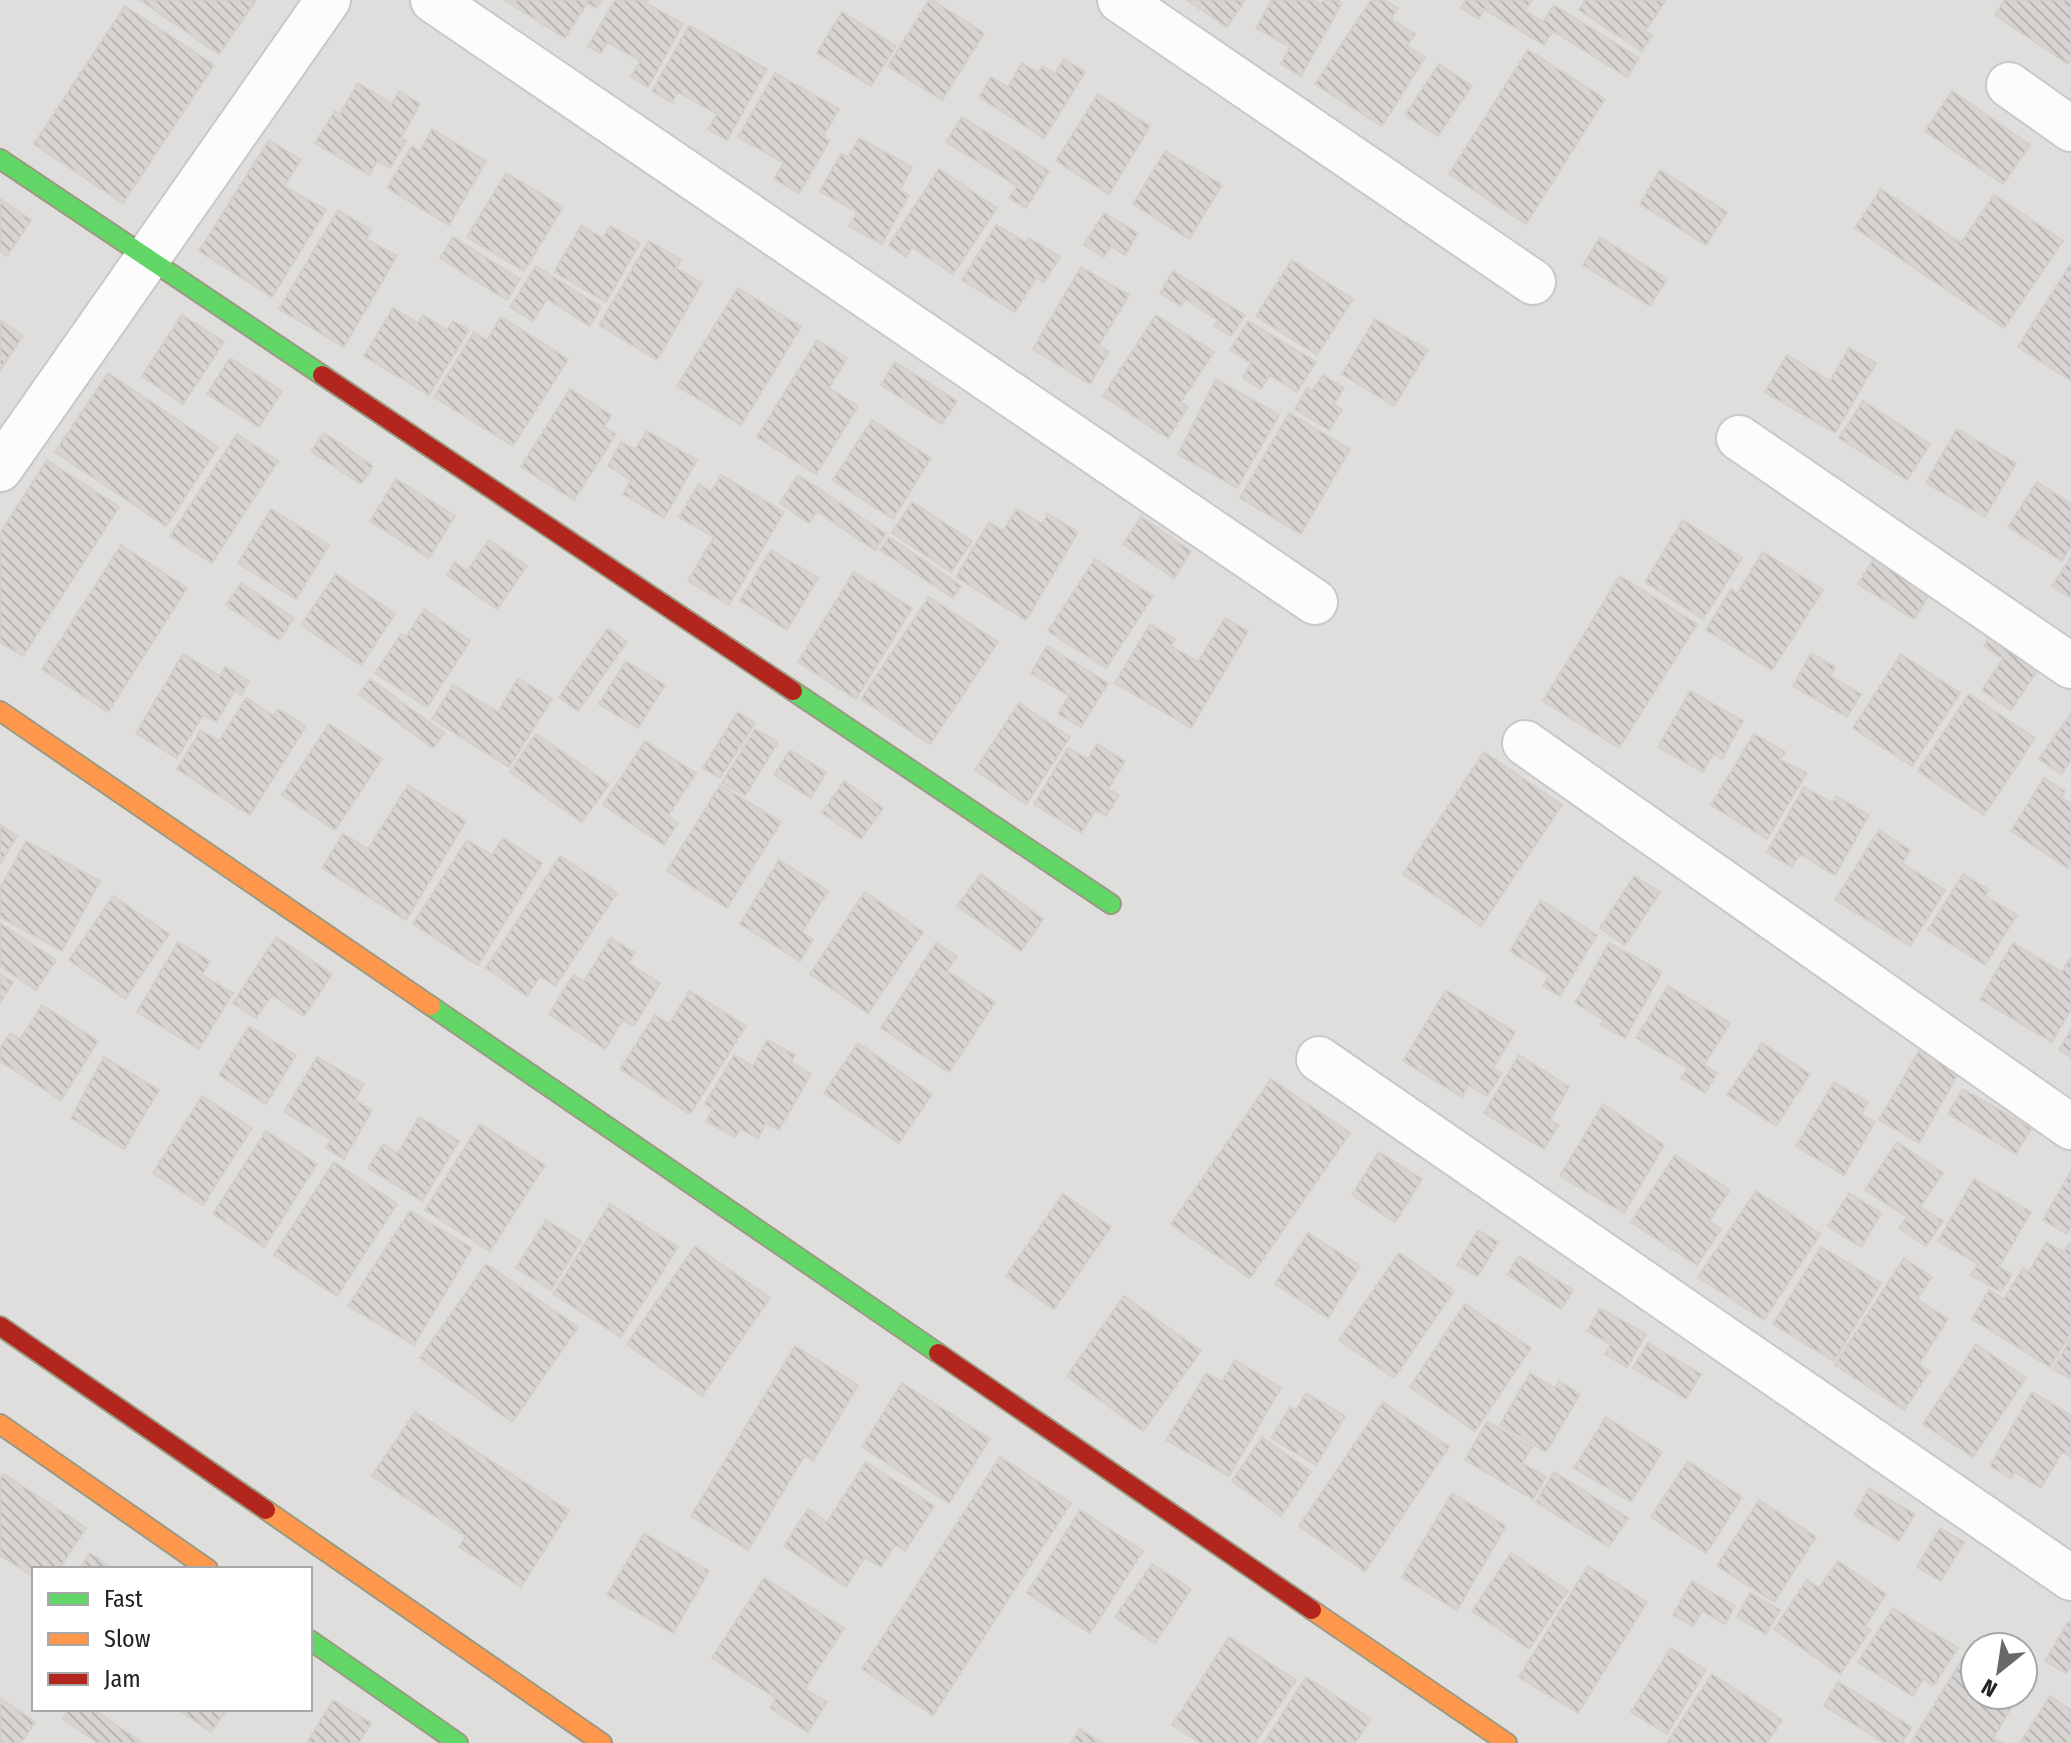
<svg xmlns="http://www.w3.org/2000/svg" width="2071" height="1743" font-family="'Fira Sans Condensed',sans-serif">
  <defs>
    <pattern id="building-back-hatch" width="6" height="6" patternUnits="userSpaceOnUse" patternTransform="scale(2)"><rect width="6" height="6" fill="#d7d4d2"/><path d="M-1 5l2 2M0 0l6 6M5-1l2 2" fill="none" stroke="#b8b6b4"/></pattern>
  </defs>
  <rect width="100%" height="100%" fill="#f0eeeb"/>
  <!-- residential -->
  <path fill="#dfdedc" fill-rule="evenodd" d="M0,0h2071v1743h-2071zM34,1569h276v140h-276zM1975,1647h48v48h-48z"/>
  <!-- building -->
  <path fill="url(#building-back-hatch)" stroke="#d3d0cc" stroke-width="2" d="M140,0h116l-37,54z
    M505,0h96l-5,8 -9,-5 -22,35z
    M615,0h33l-2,3 37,21 -35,63 -17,-10 9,-16 -33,-19 -6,11 -13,-7z
    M929,0h3l52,33 -42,67 -54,-34z
    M1187,0h58l-18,27z
    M1272,0h41l8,4 2,-4h13l6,3 -41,73 -20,-12 9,-17 -34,-19z
    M1371,0h13l14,8 -7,11 24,15 -8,12 18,11 -43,69 -67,-42z
    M1466,0h66l-7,11 18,11 11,-17 85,53 -12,19 -74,-46 -9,14 -60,-36 -5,10 -18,-11z
    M1585,0h81l-21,31 7,4 -10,16 -63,-41z
    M2005,0h66v60l-3,4 -73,-49z
    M125,6l89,59 -91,138 -89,-59z
    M842,12l54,34 -25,40 -54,-33z
    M689,26l78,43 -40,71 -19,-11 9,-15 -39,-22 -6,10 -20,-11z
    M1528,50l77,49 -79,125 -77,-50z
    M1064,59l21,13 -41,66 -65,-41 12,-20 17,10 14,-24 16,10 4,-7 13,8z
    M1439,64l33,22 -34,50 -33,-21z
    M775,73l64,36 -16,28 7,3 -31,53 -25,-14 10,-16 -46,-26z
    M358,83l34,21 7,-13 21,13 -19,34 5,3 -16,27 -13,-7 -8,14 -54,-32 20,-32 5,3z
    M1952,91l78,54 -27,39 -78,-53z
    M1098,94l52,32 -41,68 -53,-33z
    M962,117l87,54 -23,37 -17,-10 8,-12 -71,-44z
    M432,129l54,32 -37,64 -62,-37 25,-42 8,5z
    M859,138l53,29 -12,23 9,5 -27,49 -33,-18 8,-14 -37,-21 21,-37 7,3z
    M269,140l32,20 -17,26 42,24 -54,87 -73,-46z
    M1165,151l57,34 -33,54 -56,-35z
    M939,169l58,39 -44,66 -41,-27 -6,10 -17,-12z
    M1660,170l67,42 -21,33 -66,-41z
    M506,173l57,34 -39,64 -57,-34z
    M1881,189l80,54 33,-48 69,46 -59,87 -149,-100z
    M0,199l31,21 -24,36 -7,-5z
    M338,210l33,20 -5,9 31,17 -53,91 -65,-38z
    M1104,213l34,20 -13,22 -14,-9 -7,11 -20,-12z
    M996,225l31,18 2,-5 31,19 -16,25 -8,-4 -21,34 -53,-32z
    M581,226l22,12 7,-12 30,17 -34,59 -52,-30z
    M453,237l67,42 -13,21 -67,-42z
    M1600,237l67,42 -17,27 -67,-41z
    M649,241l32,19 -5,8 26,15 -45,77 -58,-35z
    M1292,260l61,39 -36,56 -61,-39z
    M2071,263v116l-1,1 -52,-33z
    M536,266l65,41 -11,19 -43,-27 -14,22 -23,-14z
    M1081,267l48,28 -30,50 10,7 -19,32 -57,-35z
    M1173,271l72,44 -14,21 -17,-10 4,-6 -33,-21 -4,7 -21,-13z
    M738,288l63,39 -60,98 -64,-39z
    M393,308l25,15 5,-8 24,15 6,-9 16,9 -40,65 -65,-39z
    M182,315l42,27 -41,62 -41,-28z
    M1156,315l58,37 -33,50 7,5 -20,31 -65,-42z
    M501,317l67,42 -55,87 -79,-49 40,-65 13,8z
    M1375,319l53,31 -34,56 -52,-32z
    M0,320l23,16 -23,34z
    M1248,321l68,41 -19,30 -27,-17 -9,14 -18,-11 8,-15 -21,-13z
    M817,340l30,18 -18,30 29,18 -42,68 -59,-37z
    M1849,348l27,15 -41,70 -70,-41 22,-37 43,26z
    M230,358l52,33 -23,36 -52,-33z
    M895,362l62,39 -15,23 -61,-39z
    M108,373l110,74 -52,79 -111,-74z
    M1323,375l21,13 -10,16 8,6 -13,20 -34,-21 12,-21 5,3z
    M1216,379l63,36 -42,73 -59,-34z
    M570,389l41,26 -7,12 12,7 -42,66 -53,-33z
    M1863,401l67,43 -23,36 -68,-42z
    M1289,413l61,36 -49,85 -61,-36z
    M872,420l59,38 -38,61 -60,-39z
    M1957,429l59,34 -31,54 -59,-34z
    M647,431l50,29 -33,58 -41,-24 8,-14 -23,-14 13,-24 14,8z
    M324,433l49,33 -12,18 -50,-33z
    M237,434l41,27 -66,102 -42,-27z
    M47,460l72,47 -96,149 -23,-14v-109z
    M721,475l63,37 -55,93 -41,-24 26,-44 -35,-20 20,-33 12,8z
    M798,475l88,59 -11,16 -58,-39 -8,12 -29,-20z
    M396,479l59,37 -26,42 -59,-37z
    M2037,482l34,22v42l-9,15 -54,-34z
    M912,502l60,39 -21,31 -59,-39z
    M271,509l58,36 -33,54 -58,-36z
    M1017,509l25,15 6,-10 30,18 -52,88 -70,-43 33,-55 14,9z
    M1141,517l50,34 -17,27 -51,-34z
    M1683,520l59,38 -39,61 -58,-37z
    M889,537l72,49 -8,12 -73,-48z
    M489,540l38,26 -30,43 -50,-34 8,-13 12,9z
    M121,545l66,43 -79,124 -66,-43z
    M1881,547l56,35 -23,37 -56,-35z
    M771,550l47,28 -31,52 -47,-29z
    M1763,552l60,38 -51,80 -66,-40 25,-41 6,5z
    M2071,557v41l-19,-12z
    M1095,559l58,37 -47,72 -58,-37z
    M854,572l58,36 -56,91 -58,-37z
    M336,574l59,40 -34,51 -60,-40z
    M1620,576l77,48 -78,124 -76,-47z
    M241,583l53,35 -15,22 -53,-35z
    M929,597l69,45 -68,102 -69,-45z
    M424,609l46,32 -43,66 -52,-34 26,-39 5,3z
    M1225,618l23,13 -57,97 -76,-45 35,-59 25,15 -4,7 27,16z
    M1997,626l48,33 -34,51 -29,-20 21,-31 -19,-13z
    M608,628l19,14 -49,69 -19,-14z
    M1047,646l61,37 -27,44 -23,-13 11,-18 -38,-23z
    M1811,653l24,14 -5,9 31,18 -14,23 -54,-31z
    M183,654l37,22 5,-9 24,14 -8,14 -6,-4 -19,31 -13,-7 -26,43 -41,-25z
    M1901,654l59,39 -48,73 -59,-38z
    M626,661l39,24 -27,43 -39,-24z
    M518,678l34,21 -43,68 -77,-48 21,-34 45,27z
    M370,679l74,54 -11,15 -74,-54z
    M1690,691l53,30 -21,38 -9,-5 -10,18 -45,-25z
    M1969,694l66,44 -51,77 -66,-44z
    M246,698l28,18 4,-7 28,17 -56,89 -73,-46 24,-39 18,11z
    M1019,703l51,34 -44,67 -51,-34z
    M738,712l17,11 -35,55 -17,-10z
    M2071,713v47l-10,14 -22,-15z
    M329,724l53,35 -47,71 -53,-35z
    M755,729l23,13 -33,54 -23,-13z
    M536,734l73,50 -27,38 -72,-50z
    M1754,734l31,18 -5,8 27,13 -40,66 -56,-34z
    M645,741l51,32 -28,43 10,7 -14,22 -61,-40z
    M1097,744l28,17 -17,28 11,6 -13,21 -10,-6 -15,23 -47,-29 34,-56 20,11z
    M790,750l36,22 -15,26 -37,-23z
    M1484,752l78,53 -81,121 -78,-52z
    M2044,778l21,13 -4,7 10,6v59l-3,5 -57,-37z
    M844,781l39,27 -22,31 -39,-26z
    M408,785l58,36 -60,99 -84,-52 21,-34 25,15z
    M720,785l61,37 -54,86 -60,-37z
    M1804,787l28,16 4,-7 33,19 -34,60 -35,-21 -8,13 -25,-15z
    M0,825l17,11 -17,28z
    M1879,830l31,20 -8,13 43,27 -35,56 -75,-46z
    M503,838l39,25 -64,102 -65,-41 54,-84 25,15z
    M26,841l74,40 -38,70 -62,-34v-29z
    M560,856l57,37 -62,93 -15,-10 -13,20 -41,-28z
    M779,860l49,31 -26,41 11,7 -13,22 -60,-37z
    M981,874l62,45 -22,32 -64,-45z
    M1963,874l26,16 -4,6 32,19 -32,50 -57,-35z
    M1634,876l26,16 -35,53 -25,-17z
    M865,892l58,40 -55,81 -58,-39z
    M113,896l56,38 -44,65 -56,-39z
    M1541,900l56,35 -37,61 -17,-10 6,-11 -39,-24z
    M0,923l56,37 -20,30 -36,-24z
    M276,937l56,37 -28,42 -32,-21 -16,23 -23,-15z
    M611,938l24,15 -7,10 32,20 -26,43 -11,-6 -18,29 -56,-35 24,-39 11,6z
    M178,942l32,19 -8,14 31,18 -34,56 -62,-37z
    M936,943l21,13 -10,15 48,31 -46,70 -68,-44z
    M1609,943l53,29 -37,66 -24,-13 3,-5 -29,-17z
    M2013,943l49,29 7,-13 2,1v49l-19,33 -72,-43z
    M0,974l13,8 -13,21z
    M1668,986l62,37 -26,42 13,8 -12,20 -24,-15 7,-10 -52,-30z
    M1446,990l69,42 -22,36 9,5 -15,23 -19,-11 -6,12 -59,-36z
    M690,991l56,35 -56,88 -70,-45 35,-54 14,9z
    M42,1005l56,36 -37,59 -61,-39v-12l10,-16 10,6z
    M249,1026l47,29 -30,49 -47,-29z
    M2071,1030v27l-12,-7z
    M767,1040l28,15 -4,7 20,12 -32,56 -13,-7 -8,15 -18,-9 -5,8 -29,-16 7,-12 -8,-5 29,-49 19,11z
    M1924,1042l39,23 -44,78 -40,-23z
    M858,1043l74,51 -33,49 -75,-50z
    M1762,1043l48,31 -34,52 -49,-31z
    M1519,1055l50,32 -19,33 9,5 -15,24 -60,-36z
    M104,1057l55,33 -35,59 -53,-31z
    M317,1057l47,27 -9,16 17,10 -28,49 -18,-11 5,-9 -47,-27z
    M1271,1079l79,54 -100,145 -79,-54z
    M1834,1082l34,20 -7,12 14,8 -31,53 -48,-29z
    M1963,1089l68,39 -15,26 -68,-40z
    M202,1096l50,32 -49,77 -50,-32z
    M1603,1104l61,41 -40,68 -64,-37z
    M419,1117l40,24 -37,60 -54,-33 15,-24 15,9z
    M480,1124l65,41 -55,86 -65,-41z
    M266,1131l51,33 -53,83 -51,-33z
    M1897,1142l46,31 -23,34 23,14 -17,25 -27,-18 8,-11 -42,-27z
    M1379,1152l43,27 -27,43 -43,-27z
    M1675,1155l55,35 -21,31 12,8 -24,36 -66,-43z
    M334,1162l63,42 -60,92 -63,-41z
    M2071,1171v56l-4,7 -24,-14z
    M1974,1179l57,33 -32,55 13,7 -11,18 -30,-17 7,-11 -40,-23z
    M1756,1191l64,43 -56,86 -66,-43z
    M1849,1193l32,20 -20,34 -33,-21z
    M1063,1194l48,33 -57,82 -48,-33z
    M610,1204l68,43 -57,90 -68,-43z
    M410,1211l62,37 -58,97 -66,-39z
    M546,1220l35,21 -30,49 -35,-22z
    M1478,1230l20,12 -20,34 -21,-11z
    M1308,1233l52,33 -32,52 -53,-34z
    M2046,1242l18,10 5,-9 2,1v88l-21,35 -78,-48 17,-29 15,9 19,-31 6,4z
    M695,1246l75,52 -68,98 -75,-52z
    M1821,1247l60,36 -47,78 -61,-37z
    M1399,1253l55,38 -60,87 -55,-38z
    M1519,1256l54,34 -12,19 -54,-35z
    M1904,1258l28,19 -15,22 31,20 -29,45 11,7 -26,39 -69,-45z
    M486,1264l92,63 -66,95 -92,-64z
    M1124,1296l77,55 -58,80 -76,-55z
    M1465,1304l66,44 -56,83 -65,-44z
    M1600,1308l46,26 -19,33 -22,-13 6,-10 -24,-13z
    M2071,1338v41l-18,-10z
    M1648,1343l53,31 -15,25 -53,-31z
    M1976,1344l50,34 -53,79 -50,-33z
    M795,1346l63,39 -45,76 -8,-6 -57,95 -57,-34z
    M1235,1360l46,28 -52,88 -63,-36 40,-67 16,9z
    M1530,1373l25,15 4,-7 21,13 -34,58 -46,-27z
    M902,1383l88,56 -41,64 -87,-56z
    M2032,1392l39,23v42l-9,-5 -21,36 -27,-16 -3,6 -21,-12z
    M1306,1393l39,23 -29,49 -45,-27 19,-31 6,3z
    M1383,1402l66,45 -84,124 -66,-45z
    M415,1412l154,99 -48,76 -62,-40 7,-11 -94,-60z
    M1606,1417l56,35 -31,50 -57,-34z
    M1487,1421l45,26 -10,16 24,14 -13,22 -68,-39z
    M1262,1437l49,35 -30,44 -49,-35z
    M1000,1457l71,46 -138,212 -71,-46z
    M1688,1461l54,36 -36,56 -55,-36z
    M866,1462l68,44 -29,45 -10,-6 -14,22 -16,-10 -19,30 -62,-41 24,-37 19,13z
    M1554,1472l74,46 -19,29 -73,-45z
    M4,1474l82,54 -27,41h-25v8l-34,-22v-76z
    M1869,1488l46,26 -16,27 -45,-26z
    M1452,1493l54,33 -49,84 -55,-33z
    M1759,1500l57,37 -42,65 -57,-36z
    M1080,1510l63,41 -53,82 -63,-40z
    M1940,1528l24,14 -23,39 -24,-14z
    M644,1533l65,38 -36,62 -66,-38z
    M90,1553l23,16h-34z
    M1511,1553l57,38 -39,58 -57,-38z
    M1838,1561l48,33 -21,32 5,4 -30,44 -66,-45 33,-49 12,8z
    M1152,1564l39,25 -36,54 -40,-26z
    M1588,1566l59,36 -69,111 -59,-36z
    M764,1578l80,50 -39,61 22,13 -19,30 -38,-24 6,-10 -64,-40z
    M1692,1581l43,25 -10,18 -23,-13 -9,15 -20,-11z
    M1750,1593l30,17 -14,24 -29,-17z
    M1893,1608l65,40 -25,38 -10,-7 -10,17 -55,-34z
    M2068,1622l3,1v42l-5,8 -21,-12z
    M1229,1637l67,43 -41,63h-54l-29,-18z
    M1671,1648l35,22 -39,64 -36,-22z
    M1966,1653l9,6v36h44l-26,43 9,5h-91z
    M1712,1674l70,46 -15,23h-100z
    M1306,1677l65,42 -16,24h-91z
    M1838,1682l74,45 -10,16h-17l-61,-37z
    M2050,1696l21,14v33h-51z
    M0,1698l35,24 -14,21h-21z
    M333,1700l38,23 -12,20h-52z
    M69,1709h24l49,34h-44l-35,-24z
    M178,1709h49l-16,23z
    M1080,1729l22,14h-31z"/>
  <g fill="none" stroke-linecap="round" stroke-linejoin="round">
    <defs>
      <path id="street" d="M433,0l882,602
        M1120,0l413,282
        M2009,85l62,44
        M1739,438l332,228
        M0,469l328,-469
        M1525,743l546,384
        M1319,1059l752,519"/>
      <path id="fast" d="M0,159l322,216
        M793,691l318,213
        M431,1006l507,347
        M310,1640l148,103"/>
      <path id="slow" d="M0,711l431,295
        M0,1424l208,145
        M266,1510l336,233
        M1312,1610l195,133"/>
      <path id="jam" d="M322,375l471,316
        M0,1326l266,184
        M938,1353l374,257"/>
    </defs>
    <!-- street casing -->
    <use href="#street" stroke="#c9c8c7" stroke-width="48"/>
    <!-- fast casing -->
    <use href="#fast" stroke="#999a82" stroke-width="22"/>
    <!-- slow casing -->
    <use href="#slow" stroke="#999a82" stroke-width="22"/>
    <!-- jam casing -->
    <use href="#jam" stroke="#999a82" stroke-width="22"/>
    <!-- street -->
    <use href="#street" stroke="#fdfcfc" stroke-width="44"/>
    <!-- fast -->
    <use href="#fast" stroke="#63d668" stroke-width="18"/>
    <!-- slow -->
    <use href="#slow" stroke="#ff974d" stroke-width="18"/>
    <!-- jam -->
    <use href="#jam" stroke="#b3261e" stroke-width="18"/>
  </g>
  <!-- legend -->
  <rect x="32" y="1567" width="280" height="144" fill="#ffffff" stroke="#a7a7a7" stroke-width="2"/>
  <rect x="48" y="1593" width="40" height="12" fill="#63d668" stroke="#a7a7a7" stroke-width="2"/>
  <text x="104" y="1607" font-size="24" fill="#222222">Fast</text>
  <rect x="48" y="1633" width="40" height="12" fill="#ff974d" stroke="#a7a7a7" stroke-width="2"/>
  <text x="104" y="1647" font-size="24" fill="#222222">Slow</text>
  <rect x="48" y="1673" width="40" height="12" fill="#b3261e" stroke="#a7a7a7" stroke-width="2"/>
  <text x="104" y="1687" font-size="24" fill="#222222">Jam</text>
  <!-- north arrow -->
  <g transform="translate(1999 1671) rotate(210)"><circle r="38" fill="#ffffff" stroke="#a7a7a7" stroke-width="2"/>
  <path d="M0-6L14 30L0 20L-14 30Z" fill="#6a6968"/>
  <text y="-12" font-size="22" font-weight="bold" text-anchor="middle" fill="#222222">N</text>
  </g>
</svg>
